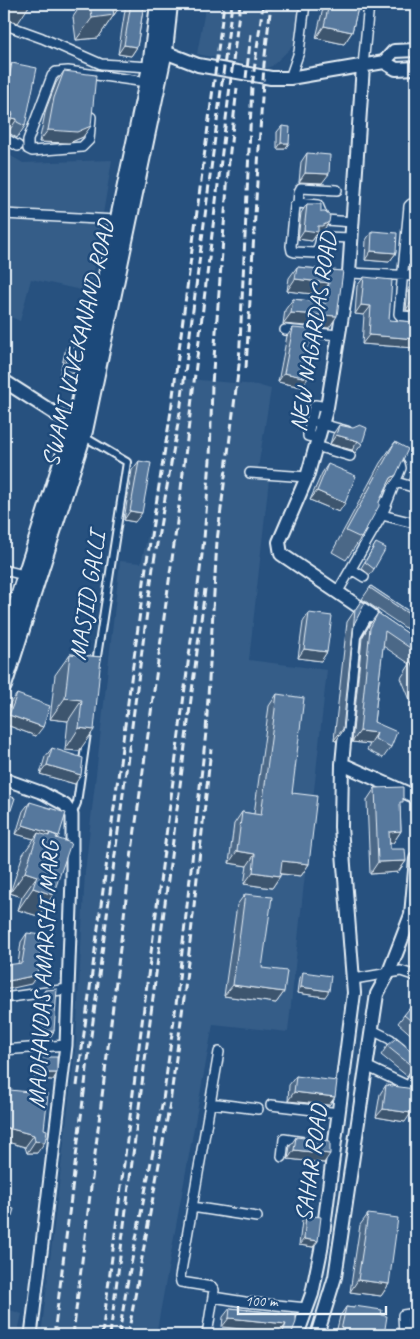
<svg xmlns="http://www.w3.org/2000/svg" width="420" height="1339" font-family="Caveat,sans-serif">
  <rect width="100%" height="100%" fill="#27517f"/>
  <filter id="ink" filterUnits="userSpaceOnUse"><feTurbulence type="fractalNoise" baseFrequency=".02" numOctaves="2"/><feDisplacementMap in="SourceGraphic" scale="10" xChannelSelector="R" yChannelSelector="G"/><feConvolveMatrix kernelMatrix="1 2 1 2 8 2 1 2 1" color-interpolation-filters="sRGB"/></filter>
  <g filter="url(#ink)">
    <!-- built -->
    <path fill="#355d88" d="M206,4h94l-6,41 -22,21 -5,2 -70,-14z
      M4,152l19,11 89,-3 -22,132 -59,-13 -11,42 -16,-7z
      M176,378l81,7 14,4 -13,79 12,2 -21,190 78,10 -39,362 -75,-8 -57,311h-115l35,-293 9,-170 35,-311 21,2 9,-37z
      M4,1308l18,6 -5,21h-13z"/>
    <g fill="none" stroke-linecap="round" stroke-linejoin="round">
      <defs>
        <path id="pedestrian" d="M83,436l44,26 -31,201
          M72,815l5,-12 10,-70"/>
        <path id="minor" d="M6,25l36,13 59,26 49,3
          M363,66l6,-62
          M290,78l9,-26 6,-48
          M91,117l-2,23 -7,7 -50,4 -4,-2v-9l24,-64 4,-4 12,-1 78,11
          M4,138l14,8
          M298,203l1,-11 2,-4 36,2
          M416,205l-5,-1 -2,2 -10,108 2,2 15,1
          M4,214l112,6
          M351,238l-25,-1 -5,2 -3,11 -3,3 -20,-1 -3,-1 -1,-5 4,-40 3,-3 20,2 5,12 3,3 26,2
          M404,259l12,2
          M349,273l67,3
          M285,330l53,5
          M318,423l29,8
          M318,438l-10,-2v-2l6,-27 1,-2 12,2
          M316,446l34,10
          M250,473l57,4
          M396,482l20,6
          M382,515l28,7
          M370,526l12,-24
          M351,569l13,8
          M4,570l24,6
          M337,593l45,-78 19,-47 -1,-4 -9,-4
          M354,979l47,-8 15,5
          M4,998l64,-9
          M372,1030l18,9 11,9
          M4,1050l62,-5
          M366,1066l44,21
          M416,1072c-7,13 -7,14 0,28
          M210,1103l48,6
          M271,1105l68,8
          M282,1157l2,-18 20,3
          M192,1207l65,10
          M213,1297l32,5 62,6
          M207,1335l7,-45 -2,-3 -31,-5 -1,-5 39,-225
          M404,1335l-1,-20 13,-2"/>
        <path id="tertiary" d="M4,779l39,14 22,12 7,10v63l-6,167 -35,290"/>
        <path id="secondary" d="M157,49l41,16 73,13h19l94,-16 12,7 20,-1
          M384,62l10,-11 22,-1
          M363,66l-14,207 -22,134 -20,70 -28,65 2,12 90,61
          M4,381l69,44
          M342,764l74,33
          M297,1335l15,-41 9,-44 33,-257 -13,-166 1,-63 12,-128 13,-23
          M317,1335l18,-58 42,-283 12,-22 22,-57 5,-56"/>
        <path id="primary" d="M4,641l73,-229 73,-345 8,-63
          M4,686l81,-255 80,-380 5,-47"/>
      </defs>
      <!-- pedestrian casing -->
      <use href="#pedestrian" stroke="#e8f1f8" stroke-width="10"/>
      <!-- minor casing -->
      <use href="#minor" stroke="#e8f1f8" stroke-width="12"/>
      <!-- tertiary casing -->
      <use href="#tertiary" stroke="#e8f1f8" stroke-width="15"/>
      <!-- secondary casing -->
      <use href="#secondary" stroke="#e8f1f8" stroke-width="16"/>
      <!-- primary casing -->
      <use href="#primary" stroke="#e8f1f8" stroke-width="18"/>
      <!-- pedestrian -->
      <use href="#pedestrian" stroke="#1f4a7a" stroke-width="6"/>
      <!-- minor -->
      <use href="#minor" stroke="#1f4a7a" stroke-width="9"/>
      <!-- tertiary -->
      <use href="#tertiary" stroke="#1f4a7a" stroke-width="11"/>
      <!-- secondary -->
      <use href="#secondary" stroke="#1f4a7a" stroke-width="12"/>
      <!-- primary -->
      <use href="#primary" stroke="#1f4a7a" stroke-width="14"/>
      <!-- rail -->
      <path stroke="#e8f1f8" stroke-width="3" stroke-dasharray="8 4" stroke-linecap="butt" d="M246,78l5,-44
        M246,368l18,-304 7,-60
        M77,1086l69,-519 25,-156 53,-407
        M54,1335l37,-299 62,-469 27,-155 52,-408
        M73,1335l57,-469 46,-336 64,-526
        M102,1335l102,-796 6,-79 2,-76 17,-224 8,-72
        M110,1335l95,-746
        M119,1335l8,-50 36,-185 14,-103 29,-265 11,-191 22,-176 13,-279 11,-82
        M128,1335l42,-232 14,-105 27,-249"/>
    </g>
    <!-- wall -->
    <path fill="#4b6787" stroke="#e8f1f8" d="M76,4h42v5l-20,29 -22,2 -3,-23 4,-6z
      M126,4h18l-7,43 -6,9 -13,-2z
      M324,4h35l-7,28 -8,12 -28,-6z
      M12,63l13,63 -8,12 -8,-5v-2l-5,-1 1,-5h-1v-51z
      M64,71l19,66 -14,6 -30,-1 7,-33 10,-26z
      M282,126l7,17 -4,6h-8v-17z
      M307,153l15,30 -23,-1 2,-20z
      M307,204l14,8 2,19 -7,4 -4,6 -14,-2 3,-26z
      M416,209v46l-5,-1 4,-43z
      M372,231l24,22 -7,9 -24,-2 1,-20z
      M297,267l46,4 -14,57 -46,-4 2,-14 8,-11 27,3 1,-7 -34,-4 2,-13z
      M364,277l25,43 26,28 -53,-4 2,-29 -9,-1 2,-28z
      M414,280h2v31l-10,-1 2,-21z
      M293,328l9,59 -24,-5 9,-46z
      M70,342l7,32 -4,6 -14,-3 7,-29z
      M339,425l23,19 -7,9 -3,-3 -22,-6 3,-10z
      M395,442l1,33 -11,15 -24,48 -15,22 -14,-8 48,-89z
      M416,455v27l-7,-3z
      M139,461l-4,61 -11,-2 8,-50z
      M328,464l11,48 -29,-12 12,-27z
      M376,543l-2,26 -4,6 -9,-7z
      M371,586l45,30v19l-54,-36z
      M361,601l-7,23 -10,105 -8,12 -2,-1 13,-118z
      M309,613l18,39 -6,9 -23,-3 5,-36z
      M378,613l38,26v66l-3,2 -12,-29 9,-14 -27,-18 -9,76 17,25 -8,11 -16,-8 3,-6 -18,-2 10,-104 8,-14z
      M70,654l31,3 -22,94 -14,-1 3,-29 -18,-2 5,-44z
      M17,694l19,42 -32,-12v-2l6,-19z
      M277,694l15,99 17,71 -8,12 -21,-2v2l-8,12 -28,-4 3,-18 -18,-3 5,-39 8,-12 12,2 15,-108z
      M52,748l23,36 -35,-10 5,-17z
      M375,788l25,19 1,24 -8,12h-3v6l16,12 -8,11 -28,2 -3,-74z
      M30,802l27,37 -19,77 -20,-6 4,-13 -12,-4 13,-39 11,-15 -18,-5 7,-23z
      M245,894l17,74 22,24 -8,11 -52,-7 13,-91z
      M27,933l4,51 -13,-20 3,-22z
      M303,972l22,25 -28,-4 2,-15z
      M45,990l9,41 -6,9 -12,1 3,-42z
      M416,1007v32l-18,-16 6,-8z
      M387,1046l29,16 -9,14 -26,-21z
      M40,1057l13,23 -18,-1v-16z
      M296,1076l39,21 -6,8 -41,-4 1,-16z
      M386,1085l19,37 -29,-5 4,-23z
      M4,1087l40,42 -7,24h-10l-2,-6 -21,-6z
      M296,1137l28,26 -36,-4 2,-13z
      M368,1214l21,70 -8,12 -31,-4 10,-67z
      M306,1215l12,26 -5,6 -14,-2 3,-24z
      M354,1306l27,9 3,20h-53l5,-6h1l3,-13 6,-9 7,1z
      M230,1308l66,7 -5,20h-12l1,-2 -58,-6 1,-10z
      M416,1311v24h-7l1,-15z"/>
    <!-- shaded-wall -->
    <path fill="#3d546e" stroke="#e8f1f8" d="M5,4h17l7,2 -11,17 -10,-4 -4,1v-15z
      M113,9h5l-20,29 -22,2 16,-22z
      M324,26l28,6 -8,12 -28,-6z
      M124,45l13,2 -6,9 -13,-2z
      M4,111l9,2 -8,12h-1z
      M12,118l5,1 -8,12 -5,-1z
      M91,126l-8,11 -14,6 -30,-1 9,-12z
      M281,143h8l-4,6h-8z
      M305,173l24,1 -7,9 -23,-1z
      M329,222l-6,9 -7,4 -4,6 -14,-2 6,-9z
      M416,246v9l-5,-1z
      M371,251l25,2 -7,9 -24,-2z
      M295,279l34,4 -8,12 -34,-4z
      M412,301l4,1v9l-10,-1z
      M361,305l10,1 -7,9 -9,-1z
      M291,313l46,3 -8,12 -46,-4z
      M369,335l47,4v6l-1,3 -53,-4z
      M63,371l14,3 -4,6 -14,-3z
      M284,373l24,5 -6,9 -24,-5z
      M336,435l22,6 -6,9 -22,-6z
      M415,470l1,1v11l-7,-3z
      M396,475l-15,21 10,-18z
      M317,491l28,12 -6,9 -29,-12z
      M130,511l12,2 -7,9 -11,-2z
      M304,649l23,3 -6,9 -23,-3z
      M65,698l17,2 -14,21 -18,-2z
      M9,715l34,12 -7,9 -32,-12v-1z
      M79,728l15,2 -15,21 -14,-1z
      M343,729h1l-8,12 -2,-1z
      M360,731l17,2 -7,11 -18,-2z
      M47,765l34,10 -6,9 -35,-10z
      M4,814l5,2 -5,8z
      M23,825l36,11 -6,9 -4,-9 1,-3 -6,9 -6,-9 -4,6 -18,-5z
      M401,831l-8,12h-12l8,-11z
      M237,851l18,3 -8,12 -18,-3z
      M282,861l27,3 -8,12 -27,-3z
      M406,861l-8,11 -28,2 8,-12z
      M25,872l12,4 -15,21 -12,-4z
      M253,872l27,4 -8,12 -28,-4z
      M33,888l20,7 -15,21 -20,-6z
      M37,975l-6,9 -27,6v-8z
      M233,985l51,7 -8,11 -52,-7z
      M301,987l28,4 -4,6 -28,-4z
      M54,1031l-6,9 -12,1 6,-9z
      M39,1073h18l-4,7 -18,-1z
      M294,1092l41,5 -6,8 -41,-4z
      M383,1109l28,4 -6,9 -29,-5z
      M4,1127l30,8 -9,12 -21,-6z
      M35,1141l10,1 -8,11h-10z
      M294,1150l36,4 -6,9 -36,-4z
      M304,1239l14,2 -5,6 -14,-2z
      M358,1280l31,4 -8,12 -31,-4z
      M229,1318l57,6 -6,9 -58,-6z"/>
    <!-- building -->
    <path fill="#57789d" stroke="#e8f1f8" d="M22,4h8l-1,2z
      M90,4h28v5h-5l1,6 -22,3z
      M131,4h13l-7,43 -13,-2z
      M329,4h30l-7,28 -28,-6z
      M12,63l25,5 -12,58 -8,-4v-3l-5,-1 1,-5 -9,-2v-9z
      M64,71l32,4 -5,51 -14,6 -29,-2 6,-32z
      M282,126l8,1 -1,16h-8z
      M307,153l23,2 -1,19 -24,-1z
      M307,204h14v8h4l5,4 -1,6 -7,4h-4v6l-14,-2z
      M372,231l25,2 -1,20 -25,-2z
      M297,267l46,4 -6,45 -46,-3 2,-14 33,4 3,-20 -34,-4z
      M364,277l28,3 -3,40 27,2v17l-47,-4 2,-29 -10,-1z
      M414,280h2v22l-4,-1z
      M293,328l24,2 -9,48 -24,-5z
      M70,342l13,3 -6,29 -14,-3z
      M339,425l14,3 7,-3 7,3 -5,16 -4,-3 -22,-6z
      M395,442l13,7 -12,26 -5,3 -12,24v4l-18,32 -15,-7z
      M139,461l12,2 -9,50 -12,-2z
      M328,464l28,12 -11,27 -28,-12z
      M376,543l10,5 -12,21 -9,-7z
      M371,586l45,30v3l-46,-31z
      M4,595l7,2 -7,21z
      M361,601l4,2 -11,21 -10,105h-1l12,-119z
      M309,613l23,3 -5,36 -23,-3z
      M378,613l38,26v13l-31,-21 -11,91 23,10 -6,15 -16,-8 2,-6 -17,-2 10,-103z
      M70,654l31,3 -7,73 -15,-2 3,-28 -17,-2z
      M416,660v12l-4,-10z
      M17,694l33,12 -7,21 -34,-12z
      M277,694l27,4 -12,95 25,3 -8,68 -27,-3 -2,15 -27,-4 2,-18 -18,-3 5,-39 19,3z
      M52,748l31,10 -2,17 -34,-10z
      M403,787v15h-3l1,29 -12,1 1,17h15l1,12 -28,1 -3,-74z
      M4,794l11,4 -6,18 -5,-2z
      M30,802l36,11 -7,23 -36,-11z
      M38,833l11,3 1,-3 7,3 -1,2 15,5 -18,52 -20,-7 4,-12 -12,-4z
      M245,894l27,3 -10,71 25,3 -3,21 -51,-7z
      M4,929l6,1 -4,35 16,-2 5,-30 15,2 -5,40 -33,7z
      M303,972l28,4 -2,15 -28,-4z
      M57,989l-3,42 -12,1 3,-42z
      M413,1004l3,3v18l-12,-10z
      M396,1038l20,17v7l-3,5 -26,-21z
      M40,1057h17v16h-18z
      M296,1076l41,5 -2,16 -41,-5z
      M386,1085l28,4 -3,24 -28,-4z
      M4,1087l6,3 38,4 -4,35 3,1 -2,12 -10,-1 -1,-6 -30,-8z
      M296,1137l34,4v13l-36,-4z
      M4,1206l10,3 -7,23 -3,-1z
      M368,1214l30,4 -9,66 -31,-4z
      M306,1215l15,2 -3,24 -14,-2z
      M354,1306l28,4 -1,5 6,1 -3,19h-49l1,-6 5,1 5,-23 8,1z
      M230,1308l66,7v7l-5,13h-9l4,-11 -57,-6z"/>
  </g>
  <g text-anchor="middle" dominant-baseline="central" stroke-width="5" stroke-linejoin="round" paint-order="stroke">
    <!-- street labels -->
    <g font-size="24" fill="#e8f1f8" stroke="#1f4a7a">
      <text transform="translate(313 332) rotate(-81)">NEW NAGARDAS ROAD</text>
      <text transform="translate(78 343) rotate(-77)">SWAMI VIVEKANAND ROAD</text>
      <text transform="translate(87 596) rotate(-81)">MASJID GALLI</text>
      <text transform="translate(43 975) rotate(-87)">MADHAVDAS AMARSHI MARG</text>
      <text transform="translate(311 1163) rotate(-82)">SAHAR ROAD</text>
    </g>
  </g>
  <!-- margin -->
  <rect width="420" height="1339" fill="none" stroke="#1f4a7a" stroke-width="20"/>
  <rect x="10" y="10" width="400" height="1319" fill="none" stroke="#e8f1f8" stroke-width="2" filter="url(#ink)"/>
  <!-- scale -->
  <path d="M238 1306v8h148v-8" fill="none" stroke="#e8f1f8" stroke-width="2.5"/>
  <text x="245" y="1306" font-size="15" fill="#e8f1f8" stroke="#1f4a7a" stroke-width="4" paint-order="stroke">100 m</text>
</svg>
